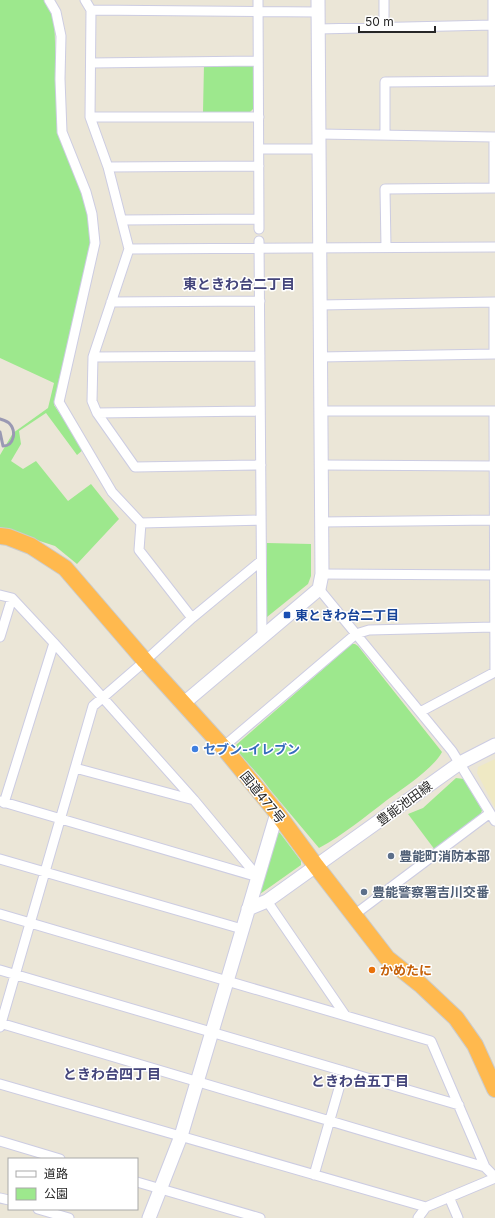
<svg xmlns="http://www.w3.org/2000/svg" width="495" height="1218" font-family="Inter,'Noto Sans JP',sans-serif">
  <rect width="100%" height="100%" fill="#ebe6d7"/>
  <!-- education -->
  <path fill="#efe9c4" d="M495,759v49l-18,-35 1,-6z"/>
  <!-- green -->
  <path fill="#9de88d" d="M0,0h47l7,12 4,123 24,58 8,29 1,26 -37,157 30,44 -7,6 -31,-42 -27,18 2,13 -10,17 12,8 13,-8 32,40 23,-17 28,35 -42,45 -22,-18 -55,-18v-73l13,-22 35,-25 6,-25 -54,-25z
    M204,64h48l4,4 -1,39 -5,5h-47z
    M267,543l44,1v32l-3,8 -41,33z
    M352,644h3l3,2 84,106c-9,17 -39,36 -55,48 -22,17 -44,35 -68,48l-47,-56 -10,-13 -23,-26 -3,-8z
    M456,778l8,1 18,31 -2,7 -45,33 -27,-36 15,-6z
    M277,831l3,2 21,28v4l-41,29 -4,-5z"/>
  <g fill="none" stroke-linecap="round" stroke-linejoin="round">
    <defs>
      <path id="street" d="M49,0l7,12 5,24 -1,43 2,53 24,60 6,22 3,29 -36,159 53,90 29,31
        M85,0l6,10 -1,107 18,50 21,82 -36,108 -1,44 5,12 38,54 126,-2
        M258,0l1,229
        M384,0v27
        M91,10l227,2
        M318,29l175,-4
        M91,63l167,-2
        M90,117h169
        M319,134l175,3v51l-109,1 1,58
        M385,135v-53l108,-1v-81
        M259,149h60
        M108,167l151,-1
        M122,220l137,-1
        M259,241l3,396
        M129,249l366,-2
        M111,302l149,-1
        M320,305l174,-3v52l-174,3
        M93,357l167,-1
        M321,411h173l1,261 -75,40
        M97,413l163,-2
        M321,465l173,1
        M321,522l173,-2
        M322,574l172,1
        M319,589l133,162 43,70
        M0,595l12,3 42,45 140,157 64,77
        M192,618l-53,-68 2,-27 120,-3
        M0,637l12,-39
        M223,747l133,-113 13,-4 125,-3
        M75,768l119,32
        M0,801l258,76
        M4,803l50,-160
        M0,859l242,70
        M267,901l78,114
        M0,914l431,127 54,126 10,10
        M354,915l136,-102
        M0,970l459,135
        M0,1023l485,144
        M0,1027l93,-321 52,-45 47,-43 69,-57
        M0,1084l426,123
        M0,1141l60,18
        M314,1175l30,-104
        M137,1182l123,36
        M449,1197l9,21
        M0,1198l9,2
        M38,1209l31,9
        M418,1218l8,-11 69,-29"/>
      <path id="secondary" d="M184,703l135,-114 3,-15 -4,-574
        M248,909l19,-8 193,-138 35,-18
        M149,1218l32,-82 96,-323"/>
      <path id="highway" d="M0,536l8,1 23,9 34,22 80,93 78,86 54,66 39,53 71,92 34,27 35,33 19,27 20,44"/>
    </defs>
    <!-- street casing -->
    <use href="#street" stroke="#cccce2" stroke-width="11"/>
    <!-- secondary casing -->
    <use href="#secondary" stroke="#cccce2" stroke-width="15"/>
    <!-- highway casing -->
    <use href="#highway" stroke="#cbcbcb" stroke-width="18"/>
    <!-- street -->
    <use href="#street" stroke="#fff" stroke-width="9"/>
    <!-- secondary -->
    <use href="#secondary" stroke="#fff" stroke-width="13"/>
    <!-- highway -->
    <use href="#highway" stroke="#ffb94e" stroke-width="16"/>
    <!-- rail -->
    <path stroke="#9a99b3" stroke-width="3" d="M0,419c3,1 7,2 9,4 8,8 5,23 -6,23l-3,-14"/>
  </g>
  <!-- markers -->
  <rect fill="#1a4fb4" stroke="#fff" stroke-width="1.5" x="283" y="611" width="8" height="8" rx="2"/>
  <circle fill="#3f7fe0" stroke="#fff" stroke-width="1.5" cx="195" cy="749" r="4"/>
  <g fill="#5c6f8a" stroke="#fff" stroke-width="1.5">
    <circle cx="391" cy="856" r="4"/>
    <circle cx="364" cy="892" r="4"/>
  </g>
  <circle fill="#e8710a" stroke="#fff" stroke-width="1.5" cx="372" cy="970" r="4"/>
  <g text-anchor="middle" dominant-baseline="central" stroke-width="3" stroke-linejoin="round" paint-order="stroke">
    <!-- transit labels -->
    <g font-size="13" font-weight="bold" fill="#164399" stroke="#fff" text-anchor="start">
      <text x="295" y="615">東ときわ台二丁目</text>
    </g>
    <!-- shop labels -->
    <g font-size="13" font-weight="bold" fill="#366cbe" stroke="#fff" text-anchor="start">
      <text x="203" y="749">セブン-イレブン</text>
    </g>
    <!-- street labels -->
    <g font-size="13" fill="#272727" stroke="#fff">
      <text transform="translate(263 797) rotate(51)">国道477号</text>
      <text transform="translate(404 803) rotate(-36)">豊能池田線</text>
    </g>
    <!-- service labels -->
    <g font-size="13" font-weight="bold" fill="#4e5e75" stroke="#fff" text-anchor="start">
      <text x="399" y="856">豊能町消防本部</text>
      <text x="372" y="892">豊能警察署吉川交番</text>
    </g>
    <!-- food labels -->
    <g font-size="13" font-weight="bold" fill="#c56008" stroke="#fff" text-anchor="start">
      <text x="380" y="970">かめたに</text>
    </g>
    <!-- neighbourhood labels -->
    <g font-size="14" font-weight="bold" fill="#44457b" stroke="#fff">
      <text x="239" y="283">東ときわ台二丁目</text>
      <text x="112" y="1073">ときわ台四丁目</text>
      <text x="360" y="1080">ときわ台五丁目</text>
    </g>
  </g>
  <!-- legend -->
  <rect x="8" y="1158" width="130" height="52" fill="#ffffff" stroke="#a9a9a9"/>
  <rect x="16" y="1171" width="20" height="6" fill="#ffffff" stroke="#a9a9a9"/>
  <text x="44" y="1178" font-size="12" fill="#272727">道路</text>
  <rect x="16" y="1188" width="20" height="12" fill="#9de88d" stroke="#a9a9a9"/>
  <text x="44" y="1198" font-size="12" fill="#272727">公園</text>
  <!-- scale -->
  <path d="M359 26v6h76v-6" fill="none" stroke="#272727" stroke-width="2"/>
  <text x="365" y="26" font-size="12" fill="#272727" stroke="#ffffff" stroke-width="3" paint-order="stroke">50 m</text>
</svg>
